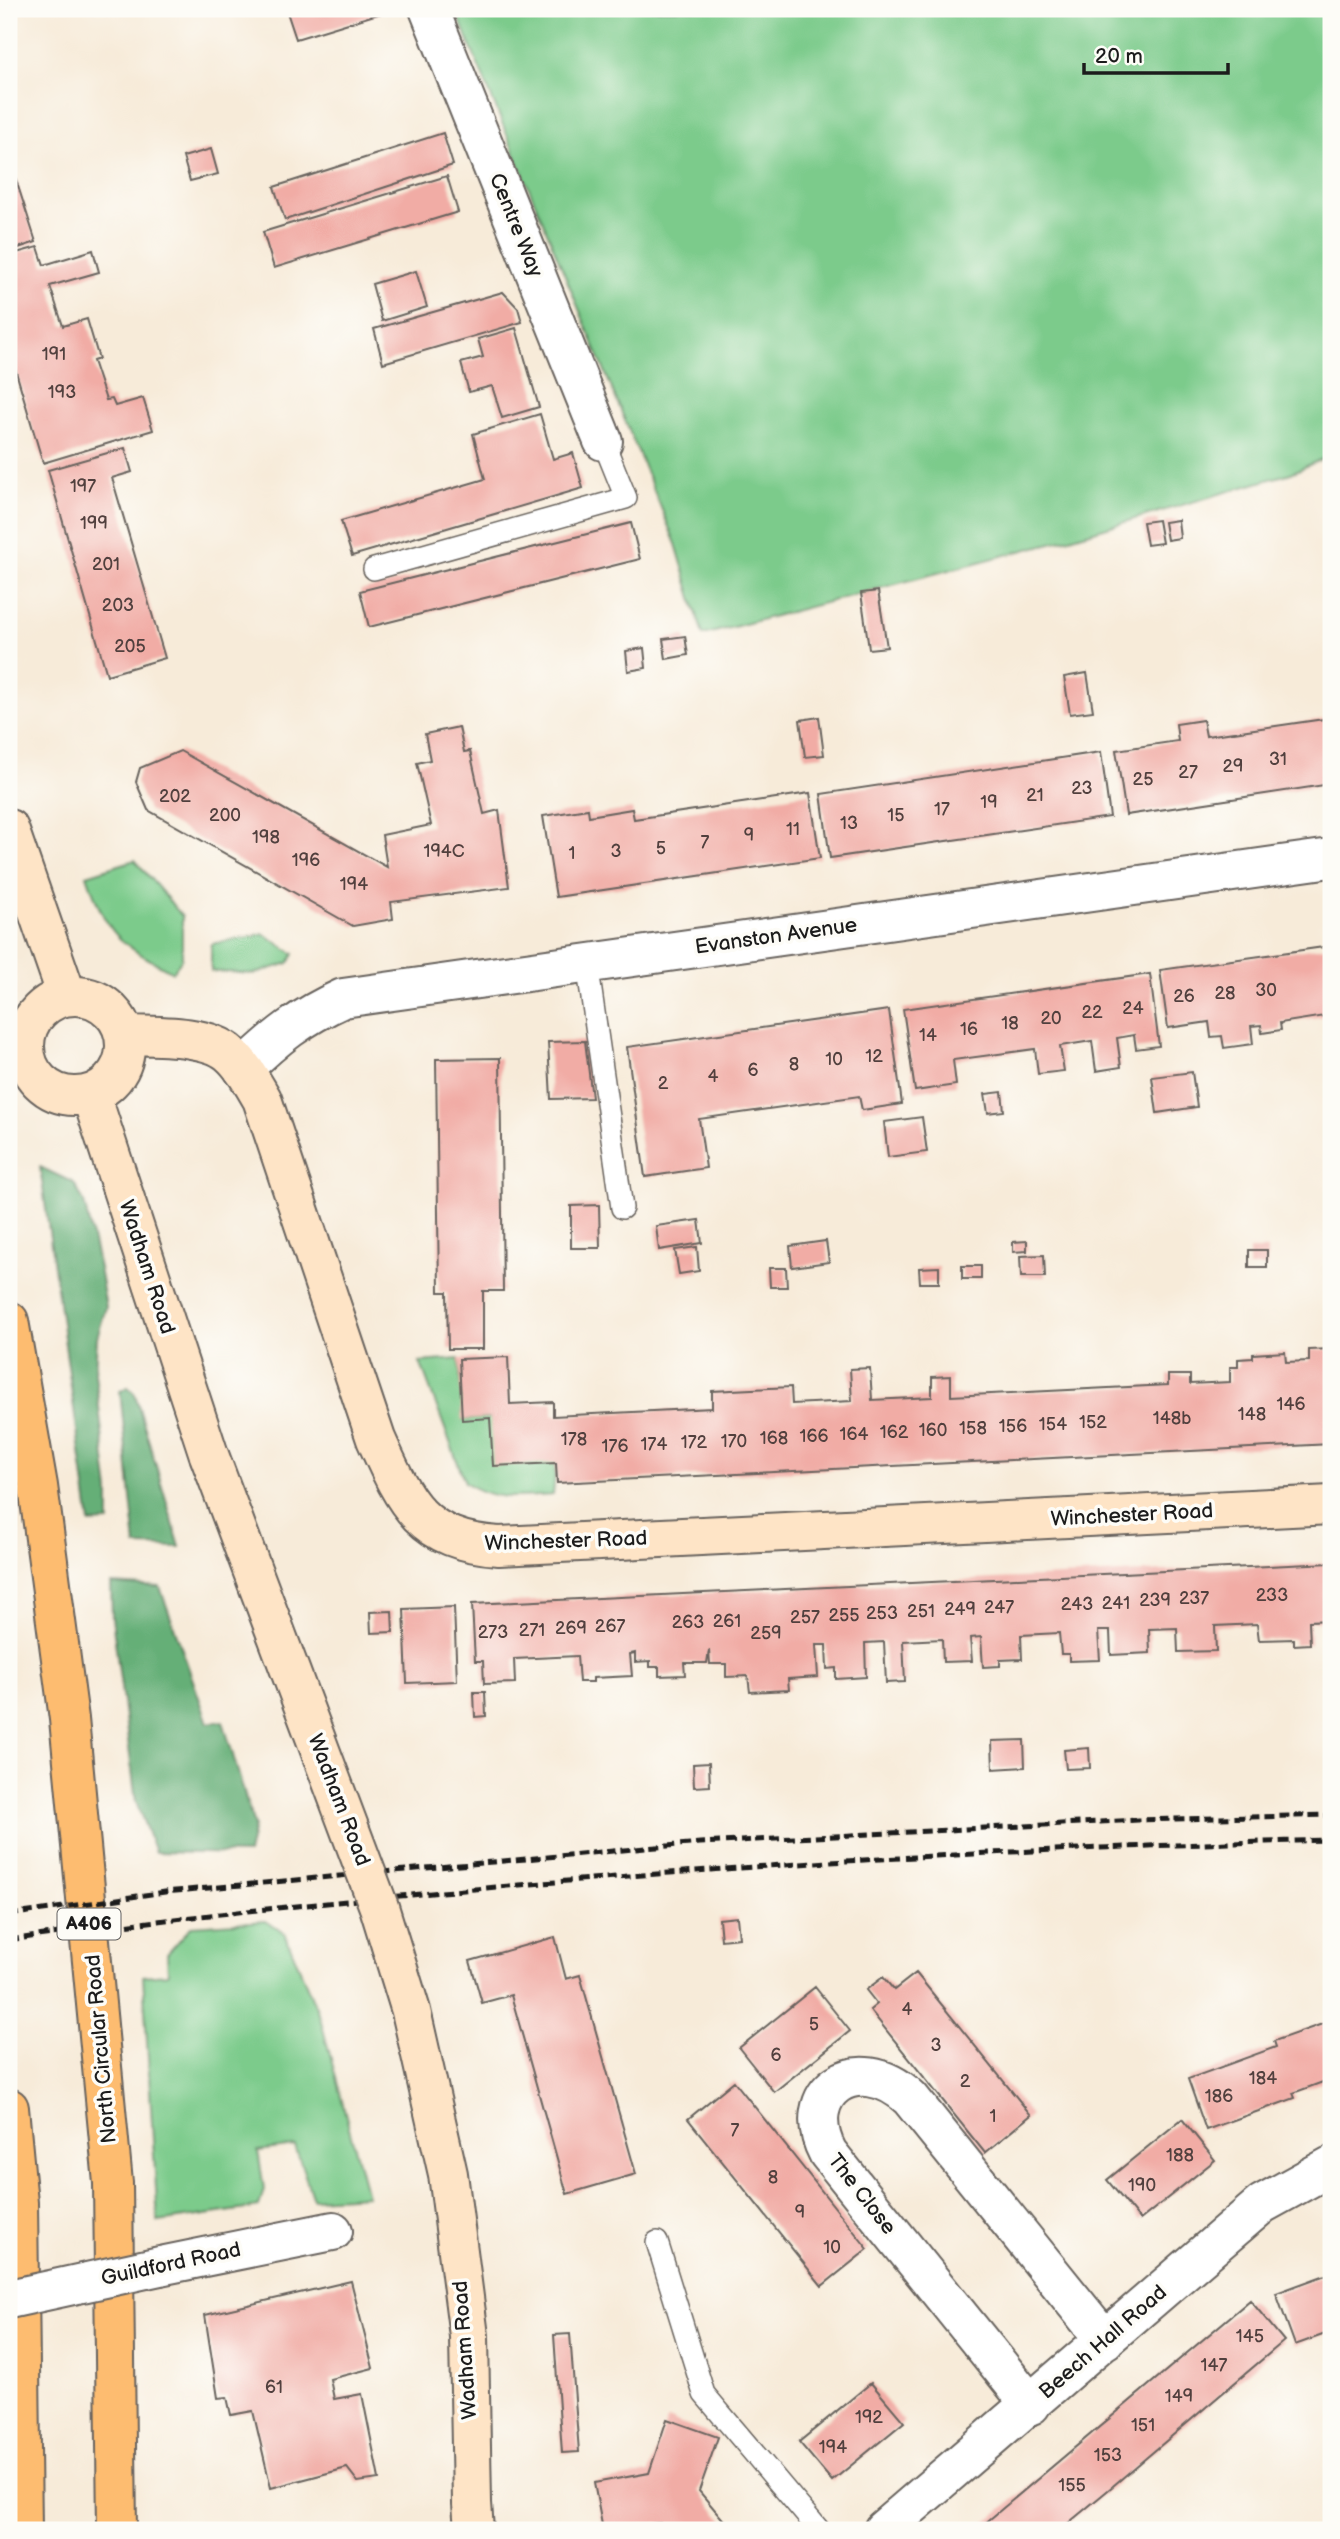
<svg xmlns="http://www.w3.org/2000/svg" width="1340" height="2539" font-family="'Balsamiq Sans',sans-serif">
  <rect width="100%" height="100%" fill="#fdfcf7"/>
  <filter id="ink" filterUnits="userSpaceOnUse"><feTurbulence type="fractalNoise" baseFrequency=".0143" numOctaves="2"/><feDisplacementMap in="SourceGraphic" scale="14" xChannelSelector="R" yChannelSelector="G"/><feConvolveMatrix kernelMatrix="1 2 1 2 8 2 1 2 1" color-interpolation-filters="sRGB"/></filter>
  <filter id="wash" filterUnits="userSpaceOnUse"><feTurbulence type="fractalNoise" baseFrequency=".00686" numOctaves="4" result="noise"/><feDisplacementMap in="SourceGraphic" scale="28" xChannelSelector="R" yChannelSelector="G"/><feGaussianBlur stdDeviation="1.57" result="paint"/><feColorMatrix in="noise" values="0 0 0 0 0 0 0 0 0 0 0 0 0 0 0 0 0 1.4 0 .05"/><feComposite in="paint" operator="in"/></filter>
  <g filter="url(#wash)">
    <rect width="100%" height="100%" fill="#f7ebd9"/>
    <!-- green -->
    <path fill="#7ccb8b" stroke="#4c7454" stroke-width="2" d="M455,9h876v446l-40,18 -221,65 -367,97 -27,-91z
      M135,860l47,56v42l-9,14c-56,-29 -66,-37 -86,-97z
      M264,934l30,20 -5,9 -35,11 -43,-3v-27z
      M459,1359l4,61 27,-2 66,45 -3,32c-33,2 -61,7 -88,-13l-45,-120z
      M266,1921l19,13 35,83 47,179 -54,3 -18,-53 -37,5 6,38 -5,18 -101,15 -15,-246 25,-2 -1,-20 25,-28z"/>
    <!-- forest -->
    <path fill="#65af77" stroke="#40664a" stroke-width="2" d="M40,1167l34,16 10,19 15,66 7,39 -9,31 -2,35 14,119v30l-19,1z
      M128,1387l7,7 45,153 -44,-1 -16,-155z
      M111,1584l49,3 48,136 15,-2 31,105 -6,28 -93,-2 -19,-50 -24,-184z"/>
    <g id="blocks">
      <!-- building -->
      <path fill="#f1aca5" d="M286,9h94l1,4 -85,26z
        M443,133l10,32 -168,55 -11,-33z
        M211,149l7,25 -28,7 -7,-24z
        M9,158l27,84 -27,9z
        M447,176l11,36 -184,56 -11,-36z
        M38,247l6,18 49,-15 6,22 -49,14 13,40 24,-7 12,40 -6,2 13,39 6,-1 3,7 28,-8 10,32 -110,33 -34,-115v-93z
        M416,271l11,36 -45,14 -10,-37z
        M503,292l15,16 4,14 -139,41 -9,-34z
        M516,328l23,79 -37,11 -10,-32 -23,6 -8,-29 22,-6 -5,-18z
        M540,414l13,45 20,-6 10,35 -231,68 -11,-35 144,-42 -12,-45z
        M125,448l7,24 -20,6 53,180 -58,17 -59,-205z
        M1158,520l4,23 -15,2 -4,-23z
        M1178,520l2,18 -13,2 -3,-18z
        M631,523l9,36 -271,68 -9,-36z
        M878,591l9,56 -18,2 -8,-56z
        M685,636l3,19 -22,4 -3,-20z
        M644,648l2,20 -18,3 -2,-20z
        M1087,673l6,38 -23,3 -6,-37z
        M819,717l5,38 -19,2 -5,-37z
        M1331,718v66l-205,31 -10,-65 62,-9 -2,-17 27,-4 3,16z
        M459,727l5,25 6,-1 14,63 15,-4 10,77 -118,15 2,17 -40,7 -205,-116 -12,-28 4,-14 40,-17 207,116 -5,-32 49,-10 -14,-62 13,-3 -5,-26z
        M1101,752l9,65 -280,41 -9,-64z
        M810,793l10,65 -264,39 -13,-81 45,-7 1,7 43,-7 2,10z
        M1331,946v69l-51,8 1,7 -19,3 -1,-8 -10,1 2,18 -29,4 -2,-12 -11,1 -2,-15 -41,6 -8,-58z
        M1150,974l9,72 -23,3 -2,-14 -17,3 4,29 -25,4 -4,-30 -32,5 4,25 -26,3 -3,-25 -82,11 3,25 -41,6 -12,-82z
        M889,1010l13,94 -40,6 -3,-14 -160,23 7,49 -61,9 -18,-130z
        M585,1041l7,57 -41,1 -3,-57z
        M500,1058l3,233h-20v58h-35l-1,-57h-8l-3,-233z
        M1192,1072l5,35 -40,6 -5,-36z
        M1002,1092l2,19 -16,2 -3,-19z
        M922,1117l5,35 -39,5 -4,-35z
        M599,1205l1,43h-29v-42z
        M699,1220l3,23 -43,7 -3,-24z
        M826,1241l3,21 -37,5 -2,-21z
        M1027,1241v10l-14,1v-10z
        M697,1247l2,24 -20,3 -4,-24z
        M1249,1250h18v17h-18z
        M1044,1255l1,22h-24l-1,-21z
        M962,1266h19v13h-19z
        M939,1267v16h-19l-1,-15z
        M769,1268h17l1,19h-17z
        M1331,1349v95l-774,39 -1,-20 -63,3 -3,-48 -28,2 -3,-61 49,-2 2,47 43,-2v14l159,-8v-17l79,-4 1,17 60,-3 -2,-32 20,-1 2,32 60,-3v-20l19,-1v20l217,-11v-10h22v9l40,-2v-15h8v-8l15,-1v-4l32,-2 1,10 23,-1v-11z
        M1331,1563v57l-22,1 1,23 -16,1v-6l-35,1 -2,-16 -42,2 1,25 -38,1 -1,-24 -28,1 1,24 -39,2 -1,-24h-12l2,29 -31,1v-7h-8l-2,-21 -38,2 1,24 -22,1v6l-17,1 -2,-30 -11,1 2,23 -29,1 -1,-23 -39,2 2,41 -19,1 -2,-41 -19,1 1,34 -30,2v-11l-9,1 -1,-24h-10l2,32 -30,2 1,11 -39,2 -2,-16 -22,1v-13h-16l-1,-14 -2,13h-23l1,12 -26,1v-9h-9v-6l-15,1v-9l-5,1 2,22 -39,2v4h-14l-2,-26 -63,3 1,24 -31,1 -1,-23h-8l-3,-57z
        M454,1607l3,74 -50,2 -3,-74z
        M392,1611l1,21 -22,1 -1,-21z
        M474,1692h11l1,24 -11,1z
        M1024,1740l1,27 -32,2 -1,-28z
        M1089,1748l1,20 -24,1 -2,-19z
        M709,1763l1,23 -16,1 -1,-23z
        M737,1917l2,21 -18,2 -2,-21z
        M555,1937l11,42 14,-4 56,199 -69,20 -56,-199 -29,8 -12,-42z
        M916,1973l115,142 -46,38 -115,-143 7,-6 -11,-14 17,-13 11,13z
        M815,1987l35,44 -76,61 -35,-44z
        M1331,2021v58l-38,14 2,5 -89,32 -18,-51 88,-32 -2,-6z
        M734,2081l134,168 -46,37 -134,-167z
        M1182,2119l33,41 -75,60 -33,-40z
        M1331,2273v59l-36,13 -19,-52z
        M351,2281l22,87 -43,11 4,20 28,-5 17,85 -21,3 -11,-14 -76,20 -18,-77 -22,4 -4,-18 -9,1 -13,-83z
        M1250,2300l34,41 -177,150 -47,39h-83z
        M570,2334l9,118 -17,1 -8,-118z
        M871,2383l33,39 -72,59 -33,-39z
        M667,2419l51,18 -19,54 33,39h-67l-5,-7 -57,7 -9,-47 55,-10z"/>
    </g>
  </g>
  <g filter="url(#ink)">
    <use href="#blocks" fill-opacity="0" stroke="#69645e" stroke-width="2"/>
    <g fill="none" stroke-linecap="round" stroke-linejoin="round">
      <defs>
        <path id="lane" d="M374,569l252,-71 -23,-57
          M587,963l35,245
          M657,2242l47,152 115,136"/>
        <path id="street" d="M429,9l174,432
          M243,1069c33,-32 58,-52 100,-71l988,-140
          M160,2266l173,-35
          M1031,2405l-203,-252c-32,-61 29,-104 82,-55l195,242
          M883,2530l379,-326 69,-38"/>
        <path id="secondary" d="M9,829l58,167
          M25 1046a50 50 0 1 1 100 0a50 50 0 1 1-100 0Z
          M124,1035c30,1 84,-1 106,19 14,12 23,30 32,45l114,340c29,65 46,102 123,107l832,-41
          M91,1095l118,360
          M472,2503l2,27"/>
        <path id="highway" d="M9,1321l29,165 31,233 44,464 4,347
          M9,2108l9,95 4,327"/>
      </defs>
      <!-- lane casing -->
      <use href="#lane" stroke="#69645e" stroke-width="24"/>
      <!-- street casing -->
      <use href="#street" stroke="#69645e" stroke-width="42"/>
      <!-- secondary casing -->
      <use href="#secondary" stroke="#69645e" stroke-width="42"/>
      <!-- highway casing -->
      <use href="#highway" stroke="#69645e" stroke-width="42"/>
      <!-- lane -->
      <use href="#lane" stroke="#fff" stroke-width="21"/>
      <!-- street -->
      <use href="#street" stroke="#fff" stroke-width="38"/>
      <!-- secondary -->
      <use href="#secondary" stroke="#fee4c6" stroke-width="38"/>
      <!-- highway -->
      <use href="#highway" stroke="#fdbc70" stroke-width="38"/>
      <!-- rail -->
      <path stroke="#1c1c1c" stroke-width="5" stroke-dasharray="10 5" stroke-linecap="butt" d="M9,1915l156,-23 535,-49 438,-23 193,-5
        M9,1940c147,-21 295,-35 444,-49 292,-27 585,-43 878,-51"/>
      <defs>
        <path id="street-bridge" d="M9,2299l151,-33"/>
        <path id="secondary-bridge" d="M209,1455l170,452 32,104 37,163 21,162 3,167"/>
      </defs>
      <!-- street-bridge casing -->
      <use href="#street-bridge" stroke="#69645e" stroke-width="42" stroke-linecap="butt"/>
      <!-- secondary-bridge casing -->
      <use href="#secondary-bridge" stroke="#69645e" stroke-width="42" stroke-linecap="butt"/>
      <!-- street-bridge -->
      <use href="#street-bridge" stroke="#fff" stroke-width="38"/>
      <!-- secondary-bridge -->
      <use href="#secondary-bridge" stroke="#fee4c6" stroke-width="38"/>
    </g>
  </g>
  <g text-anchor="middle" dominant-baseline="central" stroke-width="7" stroke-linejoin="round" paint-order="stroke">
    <!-- number labels -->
    <g font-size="18" fill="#51403e">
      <text x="54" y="354">191</text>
      <text x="62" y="392">193</text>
      <text x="83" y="486">197</text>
      <text x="94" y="523">199</text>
      <text x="106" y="564">201</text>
      <text x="118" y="605">203</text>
      <text x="130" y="646">205</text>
      <text x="1278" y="759">31</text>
      <text x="1233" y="766">29</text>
      <text x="1188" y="772">27</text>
      <text x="1143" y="779">25</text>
      <text x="1082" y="788">23</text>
      <text x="1035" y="795">21</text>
      <text x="175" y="796">202</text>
      <text x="989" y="802">19</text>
      <text x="942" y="809">17</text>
      <text x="225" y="815">200</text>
      <text x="896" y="815">15</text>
      <text x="849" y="823">13</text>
      <text x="793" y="829">11</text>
      <text x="749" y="835">9</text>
      <text x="266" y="837">198</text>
      <text x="705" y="842">7</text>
      <text x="661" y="848">5</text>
      <text x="444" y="851">194C</text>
      <text x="616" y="851">3</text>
      <text x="572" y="853">1</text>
      <text x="306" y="860">196</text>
      <text x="354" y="884">194</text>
      <text x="1266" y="990">30</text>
      <text x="1225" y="993">28</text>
      <text x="1184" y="996">26</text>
      <text x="1133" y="1008">24</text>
      <text x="1092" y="1012">22</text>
      <text x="1051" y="1018">20</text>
      <text x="1010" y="1023">18</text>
      <text x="969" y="1029">16</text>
      <text x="928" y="1035">14</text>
      <text x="874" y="1056">12</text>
      <text x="834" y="1059">10</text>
      <text x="794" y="1064">8</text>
      <text x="753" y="1070">6</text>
      <text x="713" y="1076">4</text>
      <text x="663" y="1083">2</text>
      <text x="1291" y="1404">146</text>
      <text x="1252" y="1414">148</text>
      <text x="1172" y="1418">148b</text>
      <text x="1093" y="1422">152</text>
      <text x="1053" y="1424">154</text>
      <text x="1013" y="1426">156</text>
      <text x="973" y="1428">158</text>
      <text x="933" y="1430">160</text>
      <text x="894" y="1432">162</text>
      <text x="854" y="1434">164</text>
      <text x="814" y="1436">166</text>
      <text x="774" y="1438">168</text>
      <text x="574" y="1439">178</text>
      <text x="734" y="1441">170</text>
      <text x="694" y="1442">172</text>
      <text x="654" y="1444">174</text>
      <text x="615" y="1446">176</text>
      <text x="1272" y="1595">233</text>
      <text x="1194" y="1598">237</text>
      <text x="1155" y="1600">239</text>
      <text x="1116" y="1603">241</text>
      <text x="1077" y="1604">243</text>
      <text x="999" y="1607">247</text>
      <text x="960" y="1609">249</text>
      <text x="921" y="1611">251</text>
      <text x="882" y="1613">253</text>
      <text x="844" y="1615">255</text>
      <text x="805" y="1617">257</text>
      <text x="727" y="1621">261</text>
      <text x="688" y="1622">263</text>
      <text x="610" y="1626">267</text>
      <text x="571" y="1628">269</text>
      <text x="532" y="1630">271</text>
      <text x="493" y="1632">273</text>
      <text x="766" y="1633">259</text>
      <text x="907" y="2009">4</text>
      <text x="814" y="2024">5</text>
      <text x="936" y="2045">3</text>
      <text x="776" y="2055">6</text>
      <text x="1263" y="2078">184</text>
      <text x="965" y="2081">2</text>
      <text x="1219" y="2096">186</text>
      <text x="993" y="2116">1</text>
      <text x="735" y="2130">7</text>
      <text x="1180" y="2155">188</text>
      <text x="773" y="2177">8</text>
      <text x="1142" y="2185">190</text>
      <text x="800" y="2212">9</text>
      <text x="832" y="2247">10</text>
      <text x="1250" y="2336">145</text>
      <text x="1214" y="2365">147</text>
      <text x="274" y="2387">61</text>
      <text x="1179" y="2396">149</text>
      <text x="869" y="2417">192</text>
      <text x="1143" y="2425">151</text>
      <text x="833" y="2447">194</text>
      <text x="1108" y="2455">153</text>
      <text x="1072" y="2485">155</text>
    </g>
    <!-- shield labels -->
    <rect fill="#fdfcf7" stroke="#605f5e" stroke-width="2" x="57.5" y="1908.5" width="63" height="31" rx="5"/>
    <g font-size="19" font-weight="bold" fill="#1c1c1c">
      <text x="89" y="1924">A406</text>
    </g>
    <!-- street labels -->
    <g font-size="21" fill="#1c1c1c" stroke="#fdfcf7">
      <text transform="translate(516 225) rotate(68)">Centre Way</text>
      <text transform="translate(776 936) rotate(-8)">Evanston Avenue</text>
      <text transform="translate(147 1267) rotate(72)">Wadham Road</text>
      <text transform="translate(1132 1515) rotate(-3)">Winchester Road</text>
      <text transform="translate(566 1541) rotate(-2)">Winchester Road</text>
      <text transform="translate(339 1800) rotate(69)">Wadham Road</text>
      <text transform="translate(101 2049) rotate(-95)">North Circular Road</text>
      <text transform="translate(862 2194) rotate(52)">The Close</text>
      <text transform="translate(171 2264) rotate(-12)">Guildford Road</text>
      <text transform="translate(1103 2342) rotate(-41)">Beech Hall Road</text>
      <text transform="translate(465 2350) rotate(-94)">Wadham Road</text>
    </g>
  </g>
  <!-- margin -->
  <rect width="1340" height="2539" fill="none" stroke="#fdfcf7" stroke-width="35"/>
  <!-- scale -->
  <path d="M1084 63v10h144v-10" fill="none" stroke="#1c1c1c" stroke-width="3.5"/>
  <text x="1095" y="63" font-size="21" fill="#1c1c1c" stroke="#fdfcf7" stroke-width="5" paint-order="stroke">20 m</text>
</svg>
